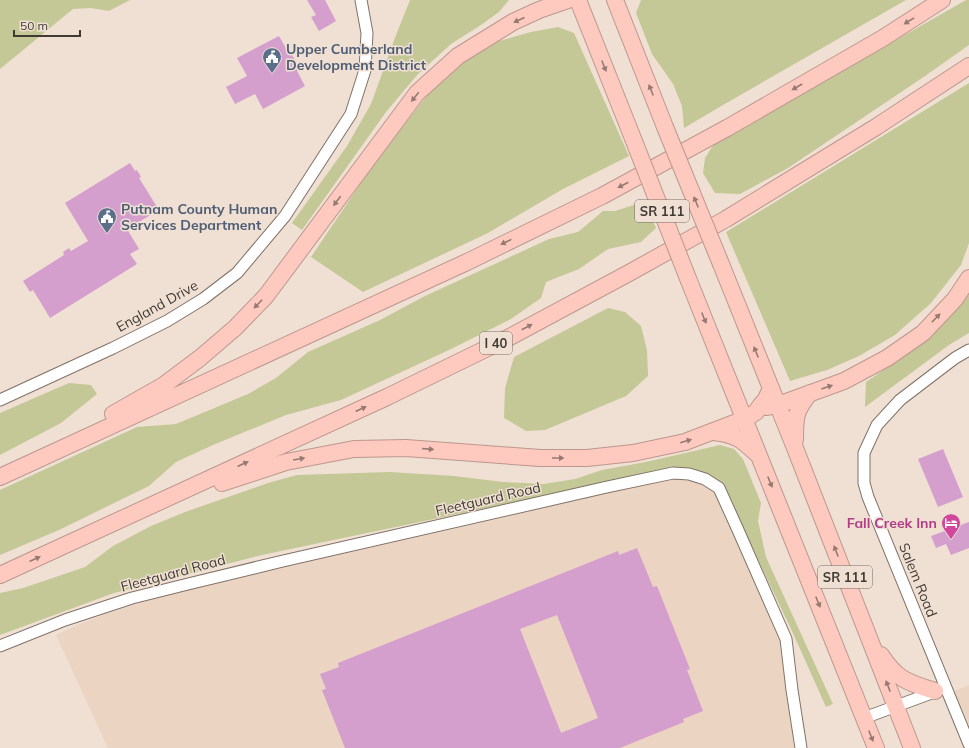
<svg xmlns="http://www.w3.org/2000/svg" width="969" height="748" font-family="Mulish,sans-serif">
  <rect width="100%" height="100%" fill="#f0e0d3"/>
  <!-- built -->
  <path fill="#ebd4c2" d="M673,478l24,4 18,11 23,48 42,99 3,27 11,81h-686l-52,-113 21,-10 29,-11 53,-17 78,-19 226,-51z
    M969,685v40l-15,-34z"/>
  <!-- green -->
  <path fill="#c3c896" d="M0,0h130l-21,11 -18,-3 -18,1 -73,60z
    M410,0h99l-10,12 -18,13 -30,19 -33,30 -32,38 -84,118 -10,-7 55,-77 24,-42 25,-69z
    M641,0h265l-183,105 -39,23 -2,-22 -9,-22 -21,-30 -16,-41z
    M966,0h3v45l-44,31 -137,92 -48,26 -25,-1 -12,-20 2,-15 9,-14z
    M558,27l16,6 55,123 -66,33 -75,44 -125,59 -52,-35 60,-89 61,-79 33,-29 34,-19 32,-9z
    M969,83v160l-8,22 -30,38 -36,32 -36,21 -32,14 -37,11 -64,-149z
    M637,204l11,6 8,18 -15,14 -33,7 -29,20 -33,13 -5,16 -30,21 -62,31 -108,50 -55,15 -73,30 -37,17 -27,24 -90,44 -59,25v-65l137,-63 39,-3 72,-30 28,-16 32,-26 72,-32 45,-24 124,-57 29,-7 25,-21h12z
    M969,292v41l-20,12 -84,62 1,-25 47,-32 32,-28z
    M608,308l17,4 16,14 6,24 1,26 -22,20 -81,34 -19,1 -22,-13 1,-30 9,-31z
    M69,383l22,2 6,9 -36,29 -61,32v-42z
    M720,445l14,4 9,10 18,44 -3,18 8,36 67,147 -7,3 -34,-76 -68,-143 -28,-18 -114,18 -320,67 -148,38 -114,42v-42l23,-5 62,-21 28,-21 38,-20 34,-14 83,-29 29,-8 93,-3 64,4 49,6 41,2 31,-5 27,-9 44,-8z"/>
  <!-- building -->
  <path fill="#d49ecd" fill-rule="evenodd" d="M307,0h18l11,21 -17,10 -8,-14 5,-2z
    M279,36l8,14 2,-1 11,21 -3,1 8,15 -42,23 -8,-15 -20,10 -9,-17 21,-11 -10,-18z
    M130,163l5,8 2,-1 4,7 -2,1 20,32 -32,19 12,20 -9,5 7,10 -87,54 -17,-28 -3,2 -7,-11 41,-26 -1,-3 6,-4 2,3 17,-10 -23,-38z
    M943,449l20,48 -25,10 -20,-48z
    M969,522v26l-18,7 -5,-11 -10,4 -5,-12z
    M637,548l16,39 4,-1 33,83 -3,1 16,41 -20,8 1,3 -64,26h-275l-23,-58 4,-1 -6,-15 19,-7 -1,-4 280,-112 1,4zM557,615l41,103 -37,15 -41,-104z"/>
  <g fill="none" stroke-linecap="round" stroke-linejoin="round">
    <defs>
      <path id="minor" d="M969,350l-14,8 -55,42 -23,25 -13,28v30l4,14 101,247
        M0,400l113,-52 54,-27 36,-22 34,-26 48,-57 66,-102 14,-44 2,-37 -6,-33
        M0,646l65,-26 67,-22 56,-14 95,-23 324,-74 66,-14 16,1 16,5 14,9 19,42 48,109 6,51 9,58
        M864,718l73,-27"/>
      <path id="highway" d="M578,0l56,141
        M615,0l50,127
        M721,264l74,184 117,300
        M689,281l187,467
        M767,407l11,-2 66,-24 43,-23 36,-25 32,-34 14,-21
        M113,414l51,-29 36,-27 35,-30 31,-32 151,-203 41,-37 55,-34 26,-12 29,-10
        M714,432c23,3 27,7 43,22
        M795,440c0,-23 0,-29 15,-47
        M0,477l467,-215 135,-66 125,-68 156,-90 59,-38
        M222,483l64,-21 68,-13 52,-1 134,10h47l46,-5 52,-11 60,-23 11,-7 5,-7 5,-6 5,-11
        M0,575l387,-178 119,-58 123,-66 97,-54 150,-92 93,-61
        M881,655c16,25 28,28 54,36"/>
    </defs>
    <!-- minor casing -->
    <use href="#minor" stroke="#817267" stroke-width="13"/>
    <!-- highway casing -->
    <use href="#highway" stroke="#bc978e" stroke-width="18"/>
    <!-- minor -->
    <use href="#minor" stroke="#fff" stroke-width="11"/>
    <!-- highway -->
    <use href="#highway" stroke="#fec9be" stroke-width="16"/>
    <defs>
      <path id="highway-bridge" d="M665,127l56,137
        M634,141l55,140"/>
    </defs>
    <!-- highway-bridge casing -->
    <use href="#highway-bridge" stroke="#bc978e" stroke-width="18" stroke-linecap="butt"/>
    <!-- highway-bridge -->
    <use href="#highway-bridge" stroke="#fec9be" stroke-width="16"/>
  </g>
  <!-- one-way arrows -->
  <defs><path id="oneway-solid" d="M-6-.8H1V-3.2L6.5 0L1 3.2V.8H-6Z"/></defs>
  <g fill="#967a72">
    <use href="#oneway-solid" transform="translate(519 20) rotate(155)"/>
    <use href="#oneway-solid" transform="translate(909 21) rotate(148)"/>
    <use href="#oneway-solid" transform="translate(604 66) rotate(68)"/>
    <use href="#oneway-solid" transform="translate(797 87) rotate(150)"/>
    <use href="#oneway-solid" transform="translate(651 90) rotate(-112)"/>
    <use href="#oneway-solid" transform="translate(415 97) rotate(129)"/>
    <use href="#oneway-solid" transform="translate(623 185) rotate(152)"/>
    <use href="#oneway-solid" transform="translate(337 201) rotate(127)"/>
    <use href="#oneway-solid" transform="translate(696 202) rotate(-112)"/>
    <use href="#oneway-solid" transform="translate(506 242) rotate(154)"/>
    <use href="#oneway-solid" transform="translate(258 304) rotate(134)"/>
    <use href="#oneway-solid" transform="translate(704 318) rotate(68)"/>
    <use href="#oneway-solid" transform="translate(936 318) rotate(-46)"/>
    <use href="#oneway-solid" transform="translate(527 327) rotate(-28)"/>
    <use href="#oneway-solid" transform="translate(756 352) rotate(-112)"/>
    <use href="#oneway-solid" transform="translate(827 387) rotate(-19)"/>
    <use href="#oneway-solid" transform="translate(361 409) rotate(-25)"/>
    <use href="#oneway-solid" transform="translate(686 441) rotate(-16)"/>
    <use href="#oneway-solid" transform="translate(428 449) rotate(5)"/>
    <use href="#oneway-solid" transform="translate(558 458)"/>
    <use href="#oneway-solid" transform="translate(299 459) rotate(-10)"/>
    <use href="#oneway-solid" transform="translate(243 464) rotate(-25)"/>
    <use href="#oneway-solid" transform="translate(770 482) rotate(68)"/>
    <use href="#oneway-solid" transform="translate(836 551) rotate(-111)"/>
    <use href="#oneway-solid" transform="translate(35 559) rotate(-25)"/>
    <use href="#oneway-solid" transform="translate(818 602) rotate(68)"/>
    <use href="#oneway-solid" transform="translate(888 686) rotate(-111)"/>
    <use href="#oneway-solid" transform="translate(871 736) rotate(68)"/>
  </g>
  <!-- icons -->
  <defs>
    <symbol id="civic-pin" viewBox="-11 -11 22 30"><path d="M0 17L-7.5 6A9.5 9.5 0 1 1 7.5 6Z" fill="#5c6f8a" stroke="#f0e0d3"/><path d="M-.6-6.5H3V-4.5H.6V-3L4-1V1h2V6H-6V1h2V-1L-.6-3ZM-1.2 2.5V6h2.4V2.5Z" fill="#fff"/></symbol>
    <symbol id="hotel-pin" viewBox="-11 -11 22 30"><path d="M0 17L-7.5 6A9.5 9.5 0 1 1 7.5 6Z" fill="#d1479c" stroke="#f0e0d3"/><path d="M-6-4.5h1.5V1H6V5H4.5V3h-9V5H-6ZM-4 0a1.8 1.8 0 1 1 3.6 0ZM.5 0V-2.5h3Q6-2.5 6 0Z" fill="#fff"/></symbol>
  </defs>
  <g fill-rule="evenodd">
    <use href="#civic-pin" x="261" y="46" width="22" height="30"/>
    <use href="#civic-pin" x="96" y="206" width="22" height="30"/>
    <use href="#hotel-pin" x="940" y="512" width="22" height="30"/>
  </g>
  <g text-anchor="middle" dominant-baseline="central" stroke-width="3" stroke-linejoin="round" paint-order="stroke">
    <!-- shield labels -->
    <g fill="#f0e0d3" stroke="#756c64" stroke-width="1">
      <rect x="635" y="200" width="54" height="22" rx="3"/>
      <rect x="480" y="332" width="32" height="22" rx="3"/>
      <rect x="818" y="566" width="54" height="22" rx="3"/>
    </g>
    <g font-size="13" font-weight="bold" fill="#403a34">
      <text x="662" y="211">SR 111</text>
      <text x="496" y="343">I 40</text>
      <text x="845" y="577">SR 111</text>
    </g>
    <!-- service labels -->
    <g font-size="14" font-weight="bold" fill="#4e5e75" stroke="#f0e0d3" text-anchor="start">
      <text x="286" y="49">Upper Cumberland<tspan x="286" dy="16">Development District</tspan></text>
      <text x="121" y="209">Putnam County Human<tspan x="121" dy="16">Services Department</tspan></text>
    </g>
    <!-- street labels -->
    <g font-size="14" fill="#403a34" stroke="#f0e0d3">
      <text transform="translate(157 306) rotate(-29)">England Drive</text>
      <text transform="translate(488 499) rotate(-13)">Fleetguard Road</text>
      <text transform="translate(173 573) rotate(-15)">Fleetguard Road</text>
      <text transform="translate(918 580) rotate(68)">Salem Road</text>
    </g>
    <!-- hotel labels -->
    <g font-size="14" font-weight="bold" fill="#b23c85" stroke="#f0e0d3" text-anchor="end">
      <text x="937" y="523">Fall Creek Inn</text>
    </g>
  </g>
  <!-- scale -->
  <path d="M14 30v6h66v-6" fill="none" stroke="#403a34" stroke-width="2"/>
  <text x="20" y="30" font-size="12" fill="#403a34" stroke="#f0e0d3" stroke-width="3" paint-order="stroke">50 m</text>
</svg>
